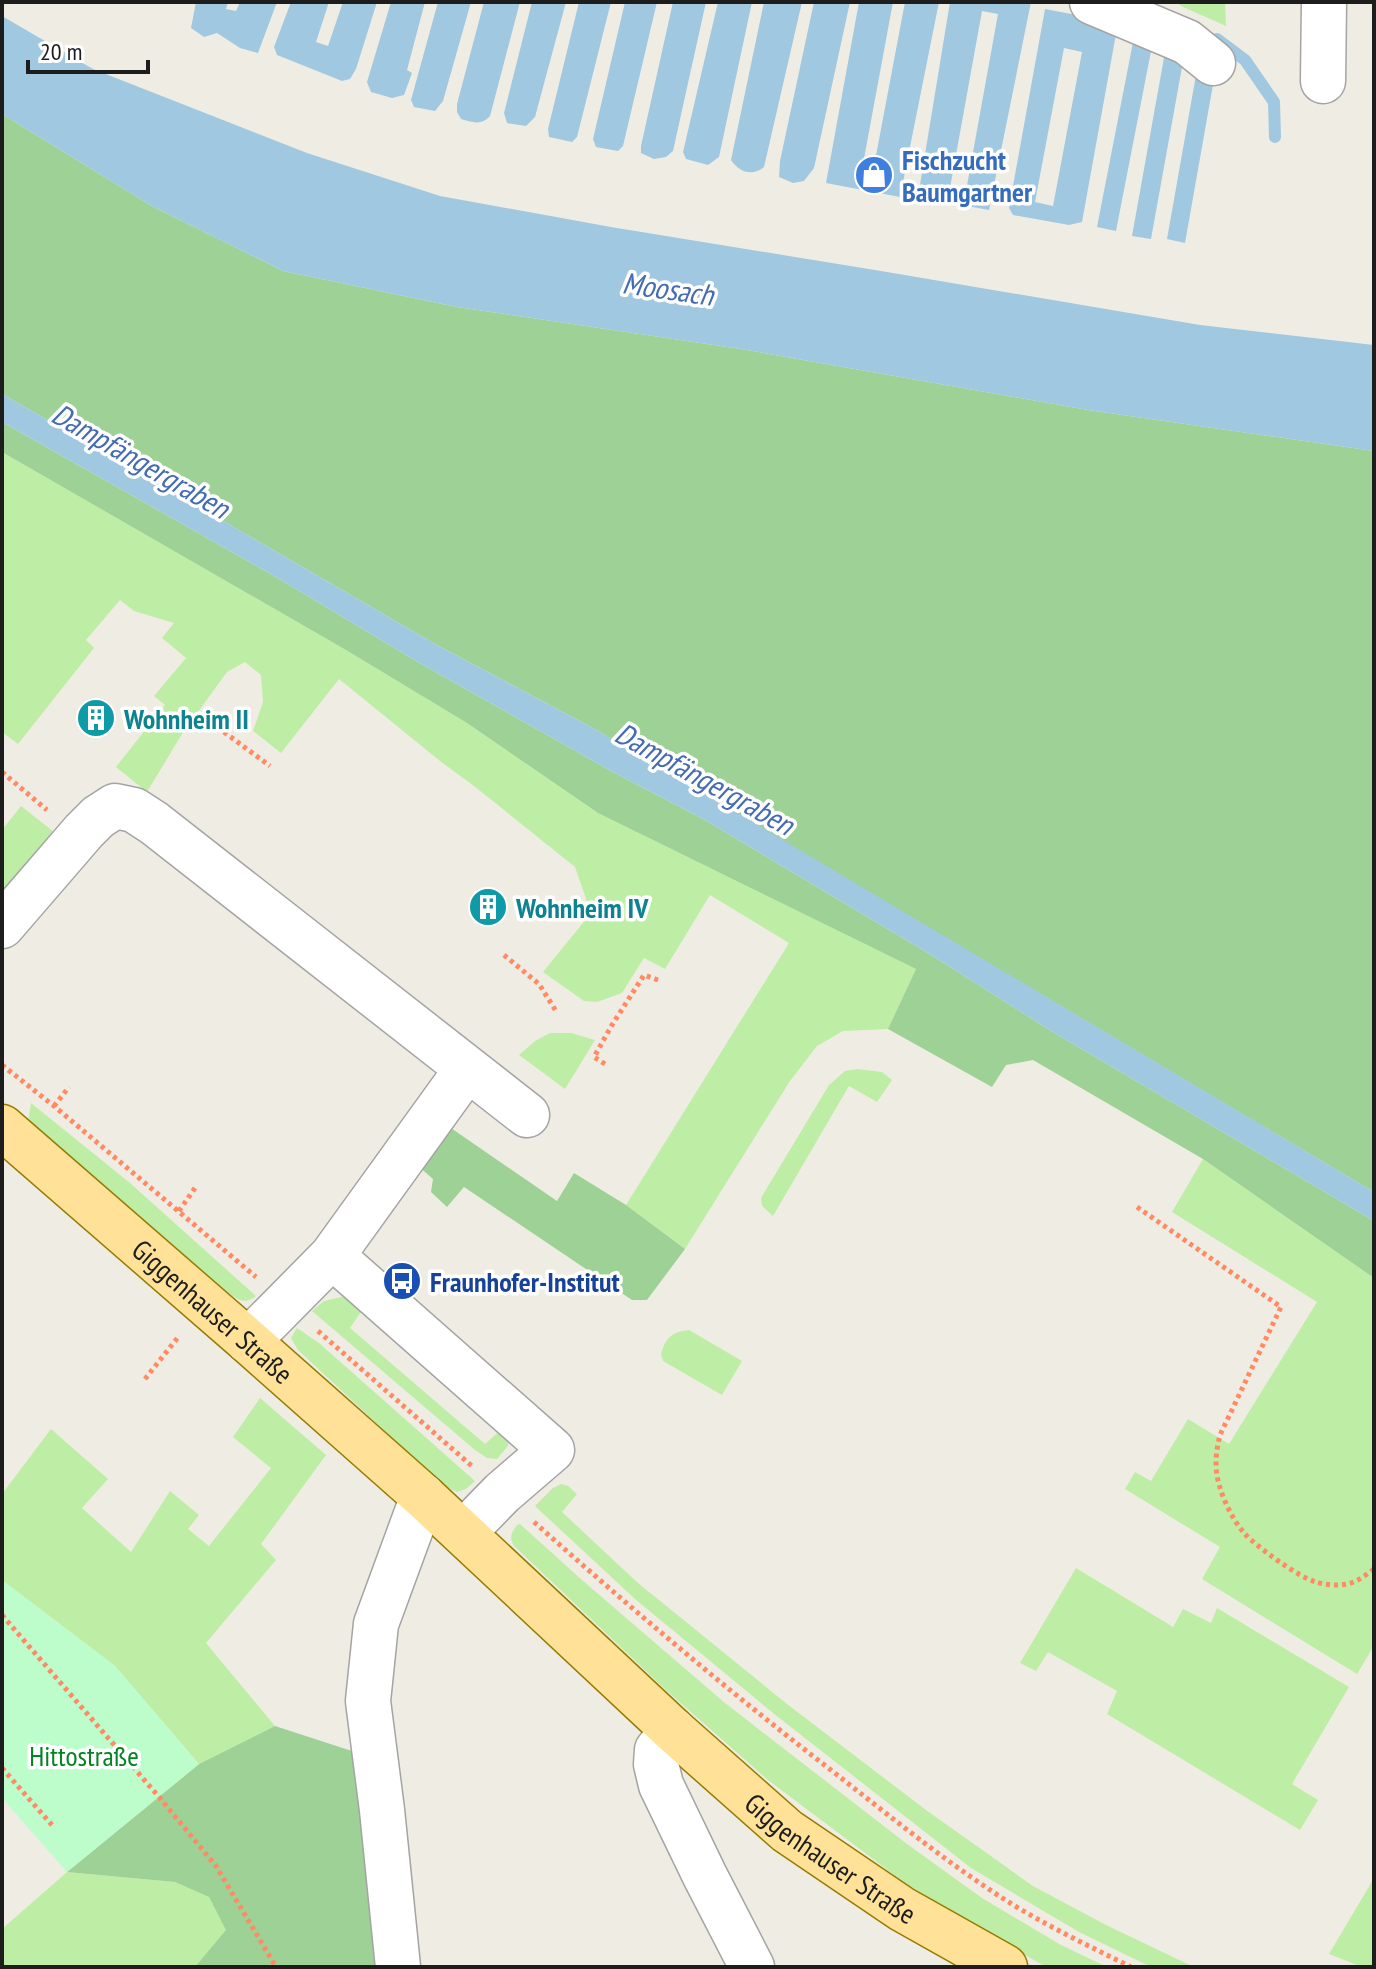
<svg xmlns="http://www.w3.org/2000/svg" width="1376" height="1969" font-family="'PT Sans Narrow',sans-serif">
  <rect width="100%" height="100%" fill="#efede3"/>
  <path fill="#beeda5" d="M1176 2H1225L1226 26 1183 7Z
    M2 452 346 650 467 723 598 813 916 969 888 1029 843 1031 817 1046 790 1081 685 1249 626 1205 789 943 710 895 665 969 644 958 622 993 597 1002 584 1001 543 972 591 913 575 867 474 786 440 761 339 679 281 753 253 731 263 702 261 675 245 662 227 672 182 734 147 792 116 767 165 705 154 696 186 658 162 638 174 623 134 611 120 600 86 640 94 648 18 744 2 732Z
    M21 806 54 832 6 892 2 889V830Z
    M550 1033H571L595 1040 565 1089 519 1055 535 1041Z
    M858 1069 882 1072 892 1080 877 1102 849 1086 773 1216 762 1206 761 1198 829 1085 845 1071Z
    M31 1103 130 1183 256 1296C244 1306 236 1298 225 1290L28 1121Z
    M1203 1159 1374 1278V1646L1357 1674 1202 1579 1220 1547 1125 1489 1135 1472 1151 1481 1188 1419 1229 1444 1317 1302 1172 1212Z
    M341 1297H351L363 1309 350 1328 485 1444 502 1429 509 1435 508 1446 497 1459 487 1458 475 1450 312 1311 324 1301Z
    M297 1328 319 1343 475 1481 466 1489 457 1492 444 1486 298 1350 291 1338Z
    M689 1330 742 1361 722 1395 663 1361 661 1354C666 1337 672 1332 689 1330Z
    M260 1398 326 1455 261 1544 276 1560 206 1643 275 1726 199 1764 115 1666 2 1580V1494L51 1429 108 1479 82 1508 131 1552 170 1491 199 1515 188 1529 209 1546 271 1468 233 1437Z
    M561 1484 568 1486 577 1494 562 1512 638 1583 787 1704 926 1810 1033 1886 1106 1925 1194 1967H1151L1079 1932 971 1868 773 1713 635 1599 535 1506 553 1488Z
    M520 1524 582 1580 725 1703 907 1844 982 1898 1061 1945 1107 1967H1046L964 1920 901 1880 768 1780 667 1691 514 1546C509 1537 511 1533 517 1525Z
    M1076 1568 1173 1627 1183 1609 1211 1623 1217 1608 1349 1687 1292 1784 1318 1800 1300 1830 1107 1714 1117 1691 1048 1652 1036 1671 1020 1663Z
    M67 1872 175 1882 209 1897 227 1930 195 1967H2V1929Z
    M1374 1878V1967H1362L1329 1954Z"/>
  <path fill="#9ed195" d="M2 114 150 205 283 271 457 307 741 349 1088 410 1374 451V1192L593 728 435 644 129 466 2 394Z
    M2 422 269 573 416 661 611 771 703 819 928 953 1051 1031 1374 1221V1278L1203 1159 1033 1060 1006 1065 992 1087 888 1029 916 969 598 813 467 723 346 650 2 452Z
    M448 1126 557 1201 574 1173 626 1205 685 1249 647 1300H632L464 1187 447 1207 431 1192 433 1179 418 1166Z
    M275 1726 355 1752 380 1967H195L226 1930 209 1897 175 1882 67 1872 199 1764Z"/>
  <path fill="#bcfdcb" d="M2 1580 115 1666 199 1764 67 1872 2 1798Z"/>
  <path fill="#a0c8e0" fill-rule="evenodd" d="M196 2H228L226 9 236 11 240 2H277L258 53 240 48 217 33 204 37 191 28Z
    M291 2H329L316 42 328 46 343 2H377L356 69 350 79 342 81 277 55 274 47Z
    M391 2H425L407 70 412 73 404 95 392 98 371 92 367 82Z
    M438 2H471L443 101 435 111 414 107 411 100Z
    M484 2H520L490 116C481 126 472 122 461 119L457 112V104Z
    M532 2H566L535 117 526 126 507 123 504 113Z
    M579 2H611L577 137 572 142 549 137 548 129Z
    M625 2H657L623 146 618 151 596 147 593 139Z
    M673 2H706L673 151 666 157 654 159 641 153V146Z
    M718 2H752L719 157 708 165 686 159 683 152Z
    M764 2H802L764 167C752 177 739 172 731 160Z
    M814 2H850L814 168 804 181 793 183 779 177 780 161Z
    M859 2H893L863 164 874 166 905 2H939L900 197 826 183Z
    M950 2H1031L989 210 918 197ZM982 11 998 14 966 191 950 188Z
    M1045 9 1118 23 1082 222 1069 225 1013 215 1009 208ZM1064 48 1082 52 1053 206 1035 202Z
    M2 16 93 69 307 153 440 196 611 227 881 271 1200 325 1374 345V451L1088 410 741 349 457 307 283 271 150 205 2 114Z
    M1134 37 1153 41 1116 231 1097 227Z
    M1165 52 1184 56 1151 239 1132 236Z
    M1196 75 1214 79 1185 243 1167 239Z
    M2 394 129 466 435 644 593 728 694 787 1374 1192V1221L1051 1031 928 953 703 819 611 771 416 661 269 573 2 422Z"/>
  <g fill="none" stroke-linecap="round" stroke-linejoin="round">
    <path stroke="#a0c8e0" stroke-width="12" d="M1217 39 1245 60 1274 102 1275 137"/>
    <defs>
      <path id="minor" d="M1092 2 1187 42 1213 63
        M1323 81 1324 2
        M2 926 84 831 98 817 115 806 134 810 154 823 527 1115
        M332 1256 552 1450 502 1493 463 1533
        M248 1341 332 1256 467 1069
        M673 1730 657 1750 656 1764 661 1785 705 1876 752 1967
        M398 1967 382 1810 368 1701 376 1624 423 1496"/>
      <g id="major">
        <path id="s1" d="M2 1127 248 1341 423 1496 673 1730 787 1831 902 1909 1005 1967"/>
      </g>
    </defs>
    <use href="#minor" stroke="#a4a4a4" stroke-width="47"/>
    <use href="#major" stroke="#977b00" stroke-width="47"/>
    <path stroke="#ff8a64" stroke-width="5" stroke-dasharray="4 4" stroke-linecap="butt" d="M224 732 270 766
      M2 772 47 810
      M504 955 539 984 556 1011
      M605 1064 594 1057 612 1025 644 975 658 980
      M2 1065 54 1106 256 1277
      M54 1106 69 1087
      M1137 1207 1281 1307 1220 1435C1216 1451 1214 1467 1219 1484 1223 1500 1233 1520 1244 1533 1257 1547 1298 1577 1316 1582 1325 1585 1338 1586 1347 1584 1357 1582 1366 1575 1374 1569
      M179 1211 195 1188
      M318 1331 473 1467
      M145 1379 179 1336
      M534 1522C626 1604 720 1684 818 1760 880 1808 941 1859 1007 1901 1047 1926 1089 1946 1131 1967
      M2 1615 159 1797 216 1866 276 1967
      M2 1768 52 1825"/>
    <use href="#minor" stroke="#fff" stroke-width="44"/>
    <use href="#major" stroke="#ffe198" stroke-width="44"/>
  </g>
  <defs>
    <symbol id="shop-disc" viewBox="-11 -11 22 22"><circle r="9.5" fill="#3f7fe0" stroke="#fff"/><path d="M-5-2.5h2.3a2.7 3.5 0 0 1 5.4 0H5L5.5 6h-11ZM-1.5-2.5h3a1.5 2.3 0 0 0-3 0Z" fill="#fff"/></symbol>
    <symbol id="building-disc" viewBox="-11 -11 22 22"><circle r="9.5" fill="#0f9aa8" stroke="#fff"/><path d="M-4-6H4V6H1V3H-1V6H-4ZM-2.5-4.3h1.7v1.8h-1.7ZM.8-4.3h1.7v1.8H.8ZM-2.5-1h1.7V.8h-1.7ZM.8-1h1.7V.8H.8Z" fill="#fff"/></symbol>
    <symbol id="bus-disc" viewBox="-11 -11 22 22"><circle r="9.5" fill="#1a4fb4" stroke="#fff"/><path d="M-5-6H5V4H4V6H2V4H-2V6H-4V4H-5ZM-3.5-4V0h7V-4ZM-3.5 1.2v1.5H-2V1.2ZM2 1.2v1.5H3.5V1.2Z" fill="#fff"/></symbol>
  </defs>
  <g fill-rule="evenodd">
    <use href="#shop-disc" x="852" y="153" width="44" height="44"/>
    <use href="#building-disc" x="74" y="696" width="44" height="44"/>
    <use href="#building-disc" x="466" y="885" width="44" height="44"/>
    <use href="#bus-disc" x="380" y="1259" width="44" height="44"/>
  </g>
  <g text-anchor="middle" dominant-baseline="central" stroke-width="7" stroke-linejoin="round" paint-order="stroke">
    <g font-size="28" font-weight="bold" fill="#366cbe" stroke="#fff" text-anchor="start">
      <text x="902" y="159">Fischzucht<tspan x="902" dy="32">Baumgartner</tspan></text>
    </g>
    <g font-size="28" font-weight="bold" fill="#0d838f" stroke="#fff" text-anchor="start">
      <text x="124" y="718">Wohnheim II</text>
      <text x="516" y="907">Wohnheim IV</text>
    </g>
    <g font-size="28" font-weight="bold" fill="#164399" stroke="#fff" text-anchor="start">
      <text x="430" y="1281">Fraunhofer-Institut</text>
    </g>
    <g font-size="28" fill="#1d1d1d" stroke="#fff">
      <text stroke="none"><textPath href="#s1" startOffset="280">Giggenhauser Straße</textPath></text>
      <text stroke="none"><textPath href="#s1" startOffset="1106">Giggenhauser Straße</textPath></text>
    </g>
    <g font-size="28" fill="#058221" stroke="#fff">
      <text x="84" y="1755">Hittostraße</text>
    </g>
    <g font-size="30" font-style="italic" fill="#446bb3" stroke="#fff">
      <text transform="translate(668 288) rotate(8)">Moosach</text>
      <text transform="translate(141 460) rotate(30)">Dampfängergraben</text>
      <text transform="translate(705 778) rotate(29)">Dampfängergraben</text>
    </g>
  </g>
  <rect width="1376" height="1969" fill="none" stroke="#1d1d1d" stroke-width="8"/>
  <path d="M28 60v12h120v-12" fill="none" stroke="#1d1d1d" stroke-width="4"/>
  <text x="40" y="60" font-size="24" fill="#1d1d1d" stroke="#ffffff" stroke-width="6" paint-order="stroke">20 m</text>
</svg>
